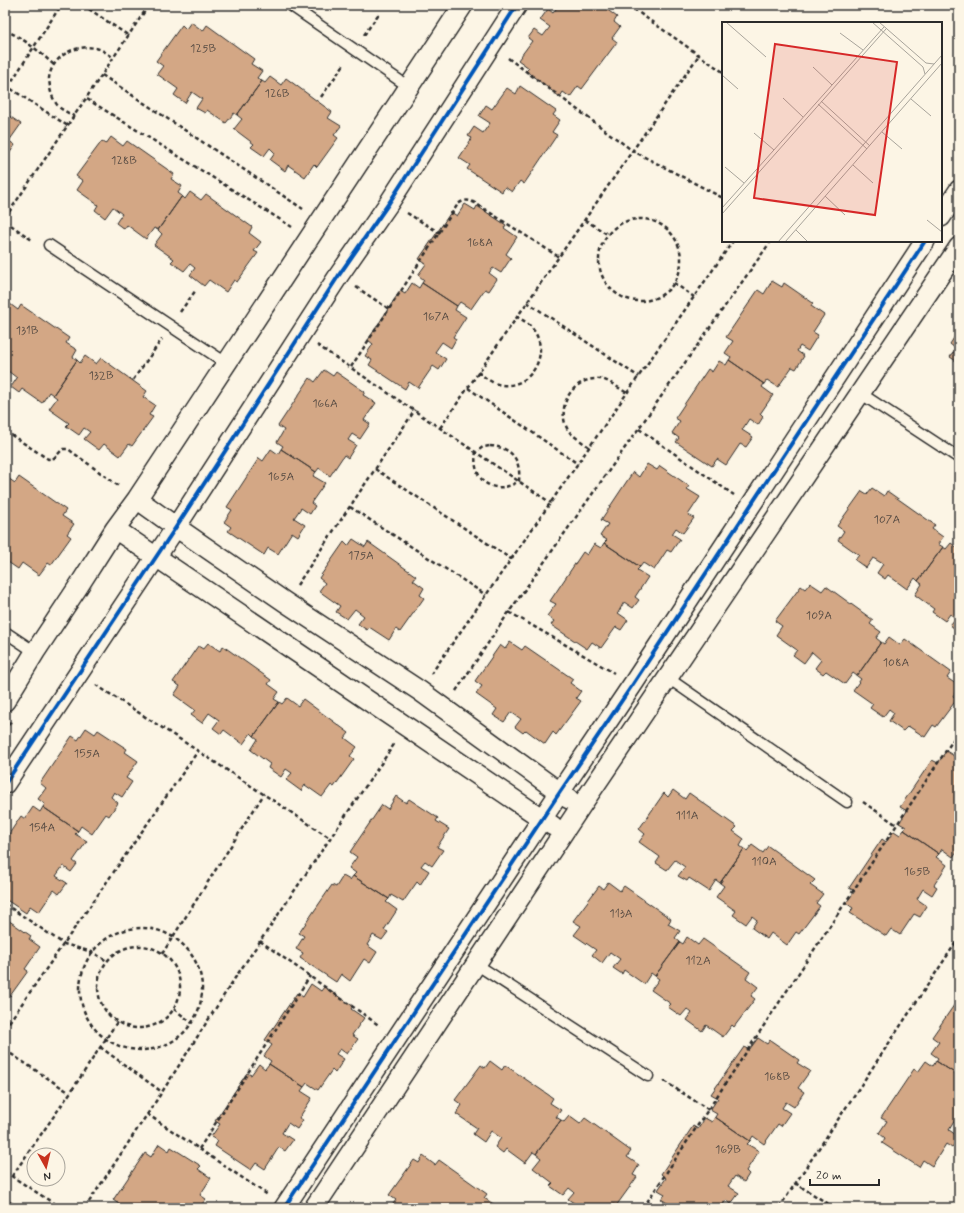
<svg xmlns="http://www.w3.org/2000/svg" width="964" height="1213" font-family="Mynerve,sans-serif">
  <rect width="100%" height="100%" fill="#fcf5e5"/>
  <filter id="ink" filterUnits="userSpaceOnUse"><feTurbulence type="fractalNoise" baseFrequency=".025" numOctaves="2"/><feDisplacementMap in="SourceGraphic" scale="8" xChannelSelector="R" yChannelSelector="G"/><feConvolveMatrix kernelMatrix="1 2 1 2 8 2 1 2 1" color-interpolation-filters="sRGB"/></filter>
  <g filter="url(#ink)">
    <path fill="#d3a785" stroke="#2b2b2b" d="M559 5H601L617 17 614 22 620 27 612 38 617 42 582 89 578 86 570 97 563 92 560 97 526 71 529 68 518 60 532 41 528 38 534 30 543 36 550 27 540 20 548 9 553 13Z
      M191 22 203 31 207 25 254 59 251 64 262 71 257 78 262 81 237 115 234 113 226 123 207 110 205 113 196 108 202 99 192 92 185 103 174 95 178 89 157 74 163 66 156 61 182 25 186 29Z
      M270 77 281 85 286 78 332 112 328 118 341 126 334 135 338 138 317 167 314 164 305 177 288 165 285 171 270 160 275 153 270 148 264 156 251 147 254 144 234 129 242 119 237 115 262 81 265 83Z
      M520 86 556 111 553 115 560 120 552 132 557 135 524 184 520 181 512 192 505 187 502 192 467 169 470 165 459 158 472 138 468 136 474 127 483 133 490 123 479 116 486 105 492 109 507 88 516 94Z
      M5 109 10 112 8 115 21 124 9 141 15 145 5 160Z
      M111 137 123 146 127 141 174 174 171 179 182 186 178 193 182 196 158 230 154 228 146 239 127 225 124 229 116 223 122 214 113 207 105 218 95 210 98 205 77 190 83 181 76 176 102 141 106 144Z
      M190 192 201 200 206 194 252 227 249 233 261 242 254 251 258 253 237 282 234 280 226 292 209 280 204 286 190 275 195 268 190 264 184 271 171 262 174 259 154 245 162 234 158 230 182 196 185 199Z
      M465 204 475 210 477 206 506 225 504 228 517 237 506 254 511 258 501 273 493 268 489 273 497 279 489 291 485 289 471 309 460 302 457 306 422 283 424 280 418 275 426 264 419 259 451 212 457 216Z
      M772 281 782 287 784 283 813 303 811 306 824 315 813 332 818 335 808 351 800 346 797 351 804 356 796 369 792 367 778 387 767 380 764 384 729 360 731 357 725 353 733 341 726 337 758 290 764 294Z
      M412 283 419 288 422 283 457 306 455 310 466 317 453 337 456 339 451 348 442 342 435 352 446 359 439 370 433 366 418 388 409 382 405 389 369 365 372 360 365 356 373 344 368 340 400 291 405 294Z
      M6 301 18 310 21 305 69 338 66 343 77 350 73 357 77 360 53 395 49 392 42 403 22 389 19 393 11 387 17 378 8 371 5 375Z
      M959 330V363L950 357 956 349 950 344Z
      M85 356 96 364 101 358 147 391 143 397 155 405 149 415 153 417 132 446 129 444 120 456 104 444 99 450 84 439 90 432 84 428 79 435 66 426 69 423 49 409 57 398 53 395 77 360 80 363Z
      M729 360 764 384 762 387 773 395 760 414 763 417 758 425 749 419 742 430 753 437 746 447 740 444 726 465 717 459 712 466 676 442 679 438 672 433 680 421 675 418 708 369 712 372 719 361 726 365Z
      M324 370 333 376 336 372 365 392 363 395 376 403 364 420 370 424 360 439 352 434 348 440 356 445 348 458 344 455 330 476 319 468 316 472 281 449 283 446 277 442 284 430 278 426 310 378 315 382Z
      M271 449 278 454 281 449 316 472 313 476 325 483 311 503 315 506 310 514 301 508 294 518 305 525 298 536 292 532 278 554 268 548 264 555 228 531 231 527 224 522 232 510 227 507 259 458 263 461Z
      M647 464 657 470 660 466 689 486 687 489 700 497 688 515 694 518 683 533 676 528 672 534 680 539 671 552 667 550 654 570 643 563 640 567 604 543 607 540 600 536 608 524 601 520 633 472 639 477Z
      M5 476 15 483 19 477 66 510 62 516 74 524 67 534 71 537 51 565 48 563 39 575 22 563 18 569 5 560V555L8 551 5 549Z
      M872 488 884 496 887 491 935 525 932 529 943 537 938 544 943 547 918 581 915 578 907 589 888 575 885 579 877 573 883 564 873 558 866 568 855 560 859 555 838 540 844 531 837 526 862 491 867 494Z
      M353 539 365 547 368 542 416 576 413 580 424 588 420 595 424 598 400 632 396 629 389 640 369 627 367 630 358 624 364 616 355 609 347 619 336 612 340 606 319 591 325 583 319 578 344 542 348 546Z
      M604 543 640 567 637 570 648 577 635 597 639 600 633 608 624 602 618 613 628 620 621 630 616 627 601 648 592 642 587 649 551 625 554 621 547 616 556 604 550 601 583 552 587 555 594 544 601 548Z
      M951 543 959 549V632L950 625 956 618 950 614 945 621 932 612 934 609 915 595 922 584 918 581 943 547 946 549Z
      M810 583 822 591 826 586 873 620 870 624 881 632 876 638 881 642 857 676 853 673 845 684 826 671 823 674 815 668 821 660 812 652 804 663 793 655 797 650 776 635 782 626 775 621 801 586 805 589Z
      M889 637 900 645 905 639 951 672 947 678 959 686 953 696 957 699 936 727 933 725 925 737 908 726 903 731 889 721 894 713 889 709 883 717 870 708 873 704 853 690 861 679 857 676 881 642 884 644Z
      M510 642 522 650 525 646 573 679 570 683 581 691 576 698 581 701 556 735 553 732 545 744 526 730 523 733 515 727 521 719 511 712 504 722 493 715 497 709 476 694 482 686 475 681 500 645 505 649Z
      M208 643 220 651 223 646 271 680 268 684 279 692 274 699 279 702 254 736 251 733 243 744 224 730 221 734 213 728 219 720 209 713 202 723 191 715 195 710 174 695 180 686 173 682 198 646 203 649Z
      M287 698 298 706 303 699 349 733 345 738 357 747 350 756 354 759 334 787 331 785 322 797 305 785 301 791 286 780 292 773 286 769 281 777 268 768 270 764 251 750 258 739 254 736 279 702 282 704Z
      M86 728 95 734 98 730 127 749 125 752 138 761 126 778 132 782 122 797 114 792 111 797 118 803 109 816 106 814 92 834 81 826 78 831 43 807 45 804 38 799 46 788 40 783 72 736 78 740Z
      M946 751 956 757 959 754V848L953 857 942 849 939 854 904 830 906 827 899 823 907 811 900 807 932 760 938 763Z
      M673 790 685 799 689 793 737 827 733 831 744 839 740 846 744 849 720 883 716 880 709 891 689 878 687 881 678 876 685 867 675 860 667 870 656 863 660 857 639 842 645 834 639 829 664 793 668 797Z
      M396 796 406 803 409 799 438 818 436 821 449 829 437 847 443 850 432 866 425 861 421 866 429 871 420 885 417 882 403 902 391 895 389 899 353 876 356 873 349 868 357 857 350 852 382 805 388 809Z
      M33 807 40 812 43 807 78 831 75 834 87 841 73 861 77 864 71 872 63 866 56 876 67 883 59 894 54 890 39 912 30 906 26 913 5 899V840L21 816 25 819Z
      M904 830 939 854 936 857 947 865 934 885 937 887 932 895 923 889 917 899 927 906 920 917 914 914 900 935 891 929 886 936 850 913 853 908 846 903 855 891 849 888 882 839 886 842 894 831 900 835Z
      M752 845 763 853 768 846 815 880 810 885 823 894 816 903 820 906 799 934 796 932 787 945 771 933 767 939 752 928 757 920 752 916 746 924 733 915 736 911 716 897 724 886 720 883 744 849 747 851Z
      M343 876 350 880 353 876 389 899 386 902 397 910 384 930 388 932 382 940 373 935 367 945 377 952 370 963 364 959 350 981 341 974 336 982 300 958 303 953 296 949 304 936 299 933 332 885 336 887Z
      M608 882 620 891 624 886 671 919 668 924 680 931 675 938 680 942 655 976 651 973 644 984 624 970 622 974 613 968 620 959 610 952 602 963 592 955 596 950 574 935 581 926 573 921 599 886 603 889Z
      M5 918 31 936 29 939 40 947 25 969 28 971 10 996 5 993Z
      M687 937 698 945 703 939 750 972 746 978 758 987 751 996 755 999 734 1027 732 1025 723 1037 706 1025 702 1031 687 1020 692 1013 687 1009 681 1016 668 1007 671 1004 651 990 659 979 655 976 680 942 683 944Z
      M311 984 321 991 324 987 353 1006 351 1009 364 1018 352 1035 358 1039 347 1054 340 1049 336 1054 344 1059 335 1073 332 1070 318 1090 307 1083 304 1087 269 1064 271 1061 264 1056 272 1045 265 1040 297 993 303 997Z
      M959 998V1076L936 1061 938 1058 931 1053 939 1042 932 1037Z
      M758 1038 767 1044 770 1040 799 1060 797 1063 810 1071 798 1088 804 1092 794 1107 786 1102 782 1108 790 1113 781 1126 778 1124 764 1144 753 1136 750 1141 715 1117 717 1114 710 1110 718 1098 711 1094 744 1047 749 1050Z
      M490 1061 502 1070 505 1065 553 1098 550 1103 561 1110 556 1117 561 1120 536 1154 533 1152 525 1163 506 1149 503 1153 495 1147 501 1138 491 1131 484 1142 473 1134 477 1128 456 1114 462 1105 455 1100 481 1065 485 1068Z
      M926 1061 933 1066 936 1061 959 1076V1122L955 1120 949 1130 959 1137 952 1148 946 1144 932 1166 923 1160 919 1167 882 1143 885 1138 879 1133 887 1121 881 1118 914 1069 918 1072Z
      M259 1064 265 1069 269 1064 304 1087 301 1091 312 1098 299 1118 303 1120 297 1129 288 1123 282 1133 293 1140 285 1151 279 1147 265 1169 256 1163 251 1170 215 1146 218 1141 211 1137 220 1124 215 1121 247 1073 251 1075Z
      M569 1116 580 1124 585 1118 631 1151 627 1157 639 1165 633 1175 637 1177 616 1206 613 1204 610 1208H593L587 1204 585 1208H581L568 1199 574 1192 569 1188 563 1195 550 1186 553 1183 533 1168 541 1158 536 1154 561 1120 564 1122Z
      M715 1117 750 1141 747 1144 759 1151 746 1171 749 1174 744 1182 735 1176 728 1186 739 1193 731 1204 726 1200 721 1208H675L661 1199 665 1194 658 1190 666 1178 661 1174 693 1126 698 1129 705 1118 712 1122Z
      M159 1144 169 1151 171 1147 201 1166 198 1169 211 1178 200 1195 206 1199 199 1208H118L120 1205 113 1200 145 1153 151 1157Z
      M423 1156 435 1165 439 1160 487 1194 484 1198 495 1205 493 1208H390L396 1200 389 1195 414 1160 419 1163Z
      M5 1198 20 1208H5Z"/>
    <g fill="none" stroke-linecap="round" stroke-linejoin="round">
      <defs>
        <path id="lane" d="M290 5 409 87
          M49 245 226 363
          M860 393 959 458
          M5 632 35 652
          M668 678 847 802
          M476 964 648 1076"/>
        <path id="street" d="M941 217 959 190
          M137 499 176 527 285 602 420 691 569 799
          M115 529 553 826
          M5 701 35 652 78 587 115 529 137 499 463 5
          M5 784 176 527 339 275 389 203 517 5
          M284 1208 560 792 633 684 925 241
          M314 1208 581 806 959 247"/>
      </defs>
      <use href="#lane" stroke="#2b2b2b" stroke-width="13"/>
      <use href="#street" stroke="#2b2b2b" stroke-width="22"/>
      <path stroke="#2b2b2b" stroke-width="2.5" stroke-dasharray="4 3" stroke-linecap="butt" d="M83 5 129 36
        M628 5 723 72
        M5 30C23 38 39 51 54 65
        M364 35 380 12
        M508 58 633 151 723 198
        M102 75 303 209
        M5 85 68 126
        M8 87 61 5
        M321 97 345 63
        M87 99 292 227
        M75 117C70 113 63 111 59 107 54 102 51 94 50 88 50 85 49 81 49 78 52 57 74 44 95 48 102 49 108 54 114 58
        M407 213 440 233
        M5 218 149 5
        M599 260a41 41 0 1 1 82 0a41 41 0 1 1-82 0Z
        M585 220 607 234
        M5 221 32 240
        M674 283 694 297
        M356 287 389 309
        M527 302 639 377
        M180 312 196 290
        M317 345 551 503
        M351 367 458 204C464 200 468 199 475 203L559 257
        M478 372C483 376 488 380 494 383 527 395 554 355 532 328 528 323 523 320 517 317
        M133 380 162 339
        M468 388 578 464
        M440 428 699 55
        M639 429 734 495
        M5 431 48 459 54 458 63 449H68L120 487
        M490 446C512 447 521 460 519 481 494 497 471 481 476 452L483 447Z
        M589 447C584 443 571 435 568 430 566 427 564 421 564 418 561 397 578 377 600 379 607 379 620 389 627 393
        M375 469 511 559
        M350 507 486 595
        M297 585 415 410
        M509 612 614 673
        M431 674 733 241
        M96 685 198 751 330 838
        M456 691 509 612 771 241
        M5 731 11 721
        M863 802 897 825
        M5 904 64 944 92 952 107 961
        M80 989a61 61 0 1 1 122 0a61 61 0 1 1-122 0Z
        M260 941 380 1026
        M98 987a41 41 0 1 1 82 0a41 41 0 1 1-82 0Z
        M162 954 264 794
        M174 1009 192 1023
        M5 1028 198 751
        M100 1047 162 1092
        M5 1050 70 1093
        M664 1081 709 1110
        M147 1114 268 1195
        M199 1149 310 976
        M5 1172 61 1208
        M12 1176 70 1093 117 1022
        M795 1183 835 1208
        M85 1208 162 1092 235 978 395 743
        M643 1208 959 731
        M779 1208 959 938
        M957 1208 959 1204"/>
      <use href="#lane" stroke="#fcf5e5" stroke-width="10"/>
      <use href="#street" stroke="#fcf5e5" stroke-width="19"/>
      <defs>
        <path id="cycleway" d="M5 784 176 527 339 275 389 203 517 5
          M284 1208 560 792 633 684 925 241"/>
      </defs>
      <use href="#cycleway" stroke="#fcf5e5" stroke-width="6"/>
      <use href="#cycleway" stroke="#0057b8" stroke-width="4"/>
    </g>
  </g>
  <g text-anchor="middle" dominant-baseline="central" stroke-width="3" stroke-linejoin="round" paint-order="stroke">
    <g font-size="12" fill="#554a42">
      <text x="203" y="49">125B</text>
      <text x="277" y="94">126B</text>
      <text x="124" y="161">128B</text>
      <text x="480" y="243">168A</text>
      <text x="436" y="317">167A</text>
      <text x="27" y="331">131B</text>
      <text x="101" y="376">132B</text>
      <text x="325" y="404">166A</text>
      <text x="281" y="477">165A</text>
      <text x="887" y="520">107A</text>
      <text x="361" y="556">175A</text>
      <text x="819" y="616">109A</text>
      <text x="896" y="663">108A</text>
      <text x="87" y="754">155A</text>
      <text x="687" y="816">111A</text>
      <text x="42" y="828">154A</text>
      <text x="764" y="862">110A</text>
      <text x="917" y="872">165B</text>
      <text x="621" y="914">113A</text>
      <text x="698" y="961">112A</text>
      <text x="777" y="1077">168B</text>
      <text x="728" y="1150">169B</text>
    </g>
  </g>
  <g transform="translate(722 22)">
    <rect width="220" height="220" fill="#fcf5e5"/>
    <path fill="none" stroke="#a8a49b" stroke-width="1" d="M4 0 44 35M150 0 201 45 203 52M157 0 204 41 212 42M118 11 141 28M91 45 110 63M0 53 16 67M61 76 81 95M189 77 209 94M99 79 148 124M96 82 145 127M160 110 180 127M32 111 52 128M131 143 151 161M3 145 22 161M103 174 123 193M0 186 162 5M0 192 164 7M205 198 220 210M74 208 86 220M56 220 220 33M63 220 220 41"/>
    <path fill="#d62828" fill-opacity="0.15" stroke="#d62828" stroke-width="2" d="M53 22 175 40 153 193 32 176Z"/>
    <rect width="220" height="220" fill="none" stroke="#2b2b2b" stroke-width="2"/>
  </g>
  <rect width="964" height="1213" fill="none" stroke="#fcf5e5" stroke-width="20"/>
  <rect x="10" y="10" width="944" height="1193" fill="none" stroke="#2b2b2b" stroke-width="1.5" filter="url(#ink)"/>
  <g transform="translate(46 1167) rotate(172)"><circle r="19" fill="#fcf5e5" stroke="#a8a49b"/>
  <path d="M0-3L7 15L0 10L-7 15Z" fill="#c8321e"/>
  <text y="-6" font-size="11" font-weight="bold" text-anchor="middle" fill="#2b2b2b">N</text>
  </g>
  <path d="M810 1179v6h69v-6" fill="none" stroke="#2b2b2b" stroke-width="2"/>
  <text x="816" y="1179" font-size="12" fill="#2b2b2b" stroke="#fcf5e5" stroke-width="3" paint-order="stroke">20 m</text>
</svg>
